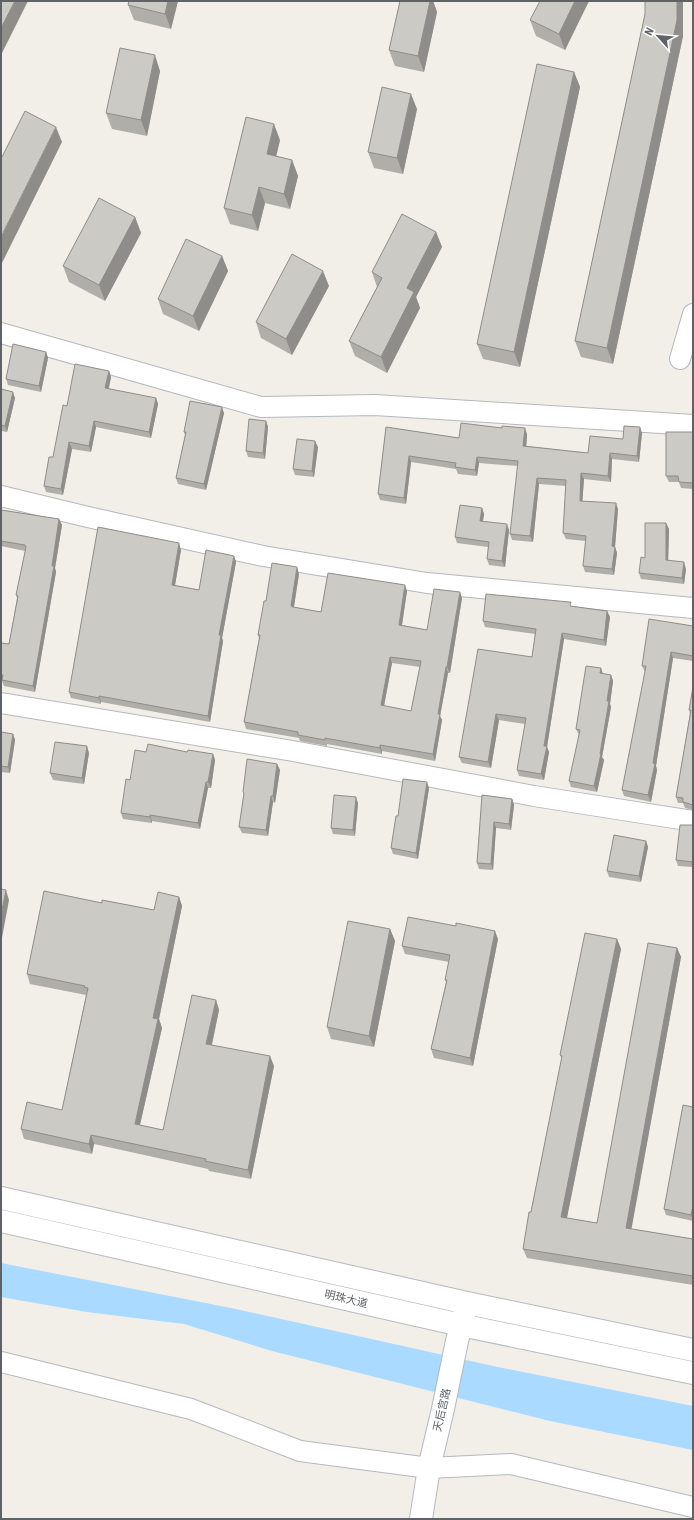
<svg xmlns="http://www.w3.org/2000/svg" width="694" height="1520" font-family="'Roboto Condensed','Noto Sans SC',sans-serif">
  <rect width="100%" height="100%" fill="#f1efe8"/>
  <path fill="#aadaff" d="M1 1263 231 1308 493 1366 693 1406V1450L550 1421 272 1351 184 1324 87 1312 1 1297Z"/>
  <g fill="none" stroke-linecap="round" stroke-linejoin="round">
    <defs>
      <path id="minor" d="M1 333 261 407 375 405 693 425
        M680 359 693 314
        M1 496 88 517 263 556 427 583 693 608
        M1 703 293 751 534 796 693 821
        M1 1362 191 1409 300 1451 429 1468 511 1464 693 1507"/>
      <path id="tertiary" d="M421 1519 429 1468 443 1409 457 1341 466 1307"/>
      <path id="secondary" d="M1 1198 467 1303 693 1350
        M1 1221 461 1325 693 1373"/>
    </defs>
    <use href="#minor" stroke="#b5b8bc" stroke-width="22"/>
    <use href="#tertiary" stroke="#b5b8bc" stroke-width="24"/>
    <use href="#secondary" stroke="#b6babf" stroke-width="24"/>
    <use href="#minor" stroke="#fff" stroke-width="20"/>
    <use href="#tertiary" stroke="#fff" stroke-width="22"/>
    <use href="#secondary" stroke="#fff" stroke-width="22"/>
  </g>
  <path fill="#afaea9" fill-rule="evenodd" d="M129 1H178L171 29 134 20 128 5Z
    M400 1H433L437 12 424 72 395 66 389 50Z
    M589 1 565 50 536 36 530 20Z
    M645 1H683V36L613 364 581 357 575 341 645 14Z
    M160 71 147 136 112 129 106 113Z
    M574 72 580 87 520 367 483 359 477 344Z
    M417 109 403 174 374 168 368 152Z
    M280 140 276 156 292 160 298 176 290 209 265 203 258 231 230 224 224 208Z
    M135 217 141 233 105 301 69 282 63 266Z
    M436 232 442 247 416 297 420 308 387 373 355 356 349 341 377 287 372 272Z
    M222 256 228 271 199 331 163 314 158 299Z
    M329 286 292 355 261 338 256 322Z
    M46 352 48 358 41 392 8 385 6 379Z
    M109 371 111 377 109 389 156 398 158 404 151 438 96 427 91 452 72 449 63 495 46 492 44 486 53 457 67 406Z
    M1 389 15 398 7 432 1 431Z
    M224 413 206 490 178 484 176 478 185 435 184 432Z
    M266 421 268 427 265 459 248 457 246 451Z
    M386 427 459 438 527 434 526 446 588 453 623 439 642 433 639 462 612 459 611 482 584 479 582 501 618 509 615 547 617 553 614 575 585 572 583 566 586 541 566 539 563 533 566 486 539 484 533 542 512 540 510 534 518 466 479 463 477 476 458 474 456 469 411 462 406 504 380 500 378 494Z
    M693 432V489L681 488 679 482H669L666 476Z
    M318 447 314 477 295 475 293 469Z
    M482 508 484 514 483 521 509 530 505 567 489 565 487 559 488 547 457 543 455 537Z
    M1 510 59 519 62 525 55 568 56 572 35 692 4 686 2 681H1V643L9 644 17 598 16 595 25 551 1 546Z
    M666 523 669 529 668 561 686 569 684 584 641 579 639 573 645 558Z
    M181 550 175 585 199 590 234 556 236 562 222 638 223 641 210 722 101 702V704L71 698 69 692Z
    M299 574 294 607 321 612 407 591 402 625 427 630 462 598 450 673H448L440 716 442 720 435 761 382 751V754L327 744V746L300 741 299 738 246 729 244 722 259 639 258 635 266 601ZM392 663 420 667 411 711 384 706Z
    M572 606 607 611 610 617 606 646 564 639 547 747 549 752 544 780 519 776 517 770 525 724 499 720 491 768 462 763 459 757 532 657 535 634 485 627 483 621Z
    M693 626V661L673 658 656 766 657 770 651 802 624 796 622 790 645 672 642 666Z
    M603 674 611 675 613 681 610 704 611 707 602 757 604 760 597 792 571 787 569 781 579 735 576 729Z
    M693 687V810L685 808 683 803H678L676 797 690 714 689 710Z
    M1 732 13 734 15 740 10 773 1 772Z
    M146 752H187L213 754 215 760 211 788H208L200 829 152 821V823L123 819 121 813 130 780Z
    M89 753 84 784 53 780 50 773Z
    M277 764 280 770 275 803 273 802 268 836 242 833 239 827 244 795 243 792Z
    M429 788 418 859 393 854 391 848Z
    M482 795 512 799 514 805 511 830 496 828 493 870 479 869 477 863Z
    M358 803 355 836 333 834 331 828Z
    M693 825V867L678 866 676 860Z
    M646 841 648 847 641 882 609 877 607 871Z
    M179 897 182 906 159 1019 162 1028 140 1125 163 1130 216 1000 219 1010 212 1045 274 1066 251 1179 209 1171 208 1169 94 1144 92 1154 24 1139 21 1129 62 1110 86 995 30 984 27 974 102 903 154 910Z
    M390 929 395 941 374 1047 331 1039 327 1027Z
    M498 939 473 1066 434 1058 431 1049 446 982 445 980 449 962 405 954 402 946Z
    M617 939 621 949 567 1218 597 1223 677 948 681 957 631 1229 693 1239V1285L527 1258 523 1249 562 1059 560 1055Z
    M693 1107V1221L666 1215 664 1209Z"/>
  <path fill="#8f8d8a" d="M15 1H28L1 55V28Z
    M168 1H178L171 29 165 14Z
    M430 1H433L437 12 424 72 418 56Z
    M575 1H589L565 50 559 34Z
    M677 1H683V36L613 364 607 348Z
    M155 55 160 71 147 136 141 120Z
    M574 72 580 87 520 367 514 352Z
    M411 94 417 109 403 174 397 158Z
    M274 124 280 140 273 170 267 154Z
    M56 127 62 142 1 265V237Z
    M292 160 298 176 290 209 284 194Z
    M259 187 265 203 258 231 252 215Z
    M135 217 141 233 105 301 99 285Z
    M436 232 442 247 416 297 420 308 387 373 381 357 407 288Z
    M222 256 228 271 199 331 193 316Z
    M323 271 329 286 292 355 286 339Z
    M46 352 48 358 41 392 39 386Z
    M109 371 111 377 107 394 105 388Z
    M13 392 15 398 7 432 5 426Z
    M156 398 158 404 151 438 149 432Z
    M222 407 224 413 206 490 204 484Z
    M94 421 96 427 91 452 89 446Z
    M266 421 268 427 265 459 263 453Z
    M640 427 642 433 639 462 637 456Z
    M525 428 527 434 526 452 523 446Z
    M315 441 318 447 314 477 312 471Z
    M69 442 72 449 63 495 61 489Z
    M610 453 612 459 611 482 608 476Z
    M409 456 411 462 406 504 404 498Z
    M477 457 479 463 477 476 475 470Z
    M581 473 584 479 582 507 580 501Z
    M537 478 539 484 533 542 530 536Z
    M616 503 618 509 615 547 617 553 614 575 612 569V546Z
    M482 508 484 514 482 527 480 521Z
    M59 519 62 525 55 568 56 572 35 692 33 686Z
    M666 523 669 529 668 566 666 560Z
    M507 524 509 530 505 567 502 561Z
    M179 543 181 550 174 591 172 585Z
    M234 556 236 562 222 638 223 641 210 722 208 716 219 635Z
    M684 562 686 569 684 584 682 578Z
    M297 567 299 574 293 612 291 606Z
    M405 585 407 591 401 631 399 625Z
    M460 592 462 598 450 673 447 667Z
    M607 611 610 617 606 646 604 640Z
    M562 633 564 639 547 747 549 752 544 780 541 774 544 746Z
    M671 652 673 658 656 766 657 770 651 802 648 795 653 763Z
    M390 657 392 663 383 711 381 705Z
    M446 667 448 673 440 716 442 720 435 761 433 754 438 714Z
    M601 668 603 674 600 673Z
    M611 675 613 681 610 704 611 707 602 757 604 760 597 792 594 786Z
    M99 696 101 702V704L99 698Z
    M496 714 499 720 491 768 488 762Z
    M13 734 15 740 10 773 8 767Z
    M380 745 382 751V754L380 748Z
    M87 746 89 753 84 784 82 778Z
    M213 754 215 760 211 788 208 782Z
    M277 764 280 770 275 803 273 796Z
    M206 782 208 788 200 829 198 823Z
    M427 782 429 788 418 859 416 853Z
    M271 796 273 802 268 836 266 830Z
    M356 797 358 803 355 836 353 830Z
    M512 799 514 805 511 830 509 824Z
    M150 815 152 821V823L150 817Z
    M494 822 496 828 493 870 491 864Z
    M646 841 648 847 641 882 639 876Z
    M6 890 9 900 1 943V915Z
    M179 897 182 906 159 1019 162 1028 138 1133 135 1124 153 1018Z
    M390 929 395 941 374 1047 369 1036Z
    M495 931 498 939 473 1066 470 1058Z
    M617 939 621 949 565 1227 561 1217Z
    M677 948 681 957 630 1237 626 1228Z
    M216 1000 219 1010 210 1053 206 1044Z
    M270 1056 274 1066 251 1179 248 1170Z
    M91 1135 94 1144 92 1154 89 1144Z
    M693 1206V1220L691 1215Z"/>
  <path fill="#cccac5" stroke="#8f8d8a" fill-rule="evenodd" d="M1 1H15L1 28Z
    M129 1H168L165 14 128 5Z
    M400 1H430L418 56 389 50Z
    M540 1H575L559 34 530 20Z
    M645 1H677V20L607 348 575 341 645 14Z
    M120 48 155 55 141 120 106 113Z
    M537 64 574 72 514 352 477 344Z
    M382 87 411 94 397 158 368 152Z
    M25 111 56 127 1 237V159Z
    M246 117 274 124 267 154 292 160 284 194 259 187 252 215 224 208Z
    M99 198 135 217 99 285 63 266Z
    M402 214 436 232 407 288 414 292 381 357 349 341 382 278 372 272Z
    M186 239 222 256 193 316 158 299Z
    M292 254 323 271 286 339 256 322Z
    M13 344 46 352 39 386 6 379Z
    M75 364 109 371 105 388 156 398 149 432 94 421 89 446 69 442 61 489 44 486 49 457H53L63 405 67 406Z
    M1 389 13 392 5 426 1 425Z
    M190 401 222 407 204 484 176 478 186 432H184Z
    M249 419 266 421 263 453 246 451Z
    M461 423 502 428V426L525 428 523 446 588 453 590 436 623 439 624 426 640 427 637 456 610 453 608 476 581 473 580 501 616 503 612 546 615 547 612 569 583 566 586 536 563 533 566 480 537 478 530 536 510 534 518 461 477 457 475 470 455 467 456 463 409 456 404 498 378 494 386 427 459 438Z
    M666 432H693V483L679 482 678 476H666Z
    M297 439 315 441 312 471 293 469Z
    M460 505 482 508 480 521 507 524 502 561 487 559 489 542 455 537Z
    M1 510 59 519 52 566H54L33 686 2 680 3 675H1V643L9 644 18 596 16 595 26 547 25 545 1 541Z
    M645 523H666V560L684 562 682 578 639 573 641 557 645 558Z
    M98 527 179 543 172 585 199 590 206 550 234 556 219 635H221L208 716 99 696V698L69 692Z
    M272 563 297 567 291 606 293 607 321 612 328 573 405 585 399 625 427 630 434 589 460 592 447 667H446L438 714H440L433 754 380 745V748L325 738V740L298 735V732L244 722 260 635H258L264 601H266ZM390 657 421 661 411 711 381 705Z
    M486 594 569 602H571L570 606 607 611 604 640 562 633 544 746H547L541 774 517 770 526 718 496 714 488 762 459 757 478 649 532 657 536 629 483 621Z
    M649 619 693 626V656L671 652 653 763 655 764 648 795 622 790 646 666H642Z
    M586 666 601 668 600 673 611 675 607 701H609L600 754H601L594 786 569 781 580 730 576 729Z
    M693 687V805L683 802V798L676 797 691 710H689Z
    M1 732 13 734 8 767 1 766Z
    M55 742 87 746 82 778 50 773Z
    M148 744 187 752 188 750 213 754 208 782H206L198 823 150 815V817L121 813 126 779 130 780 135 750 146 752Z
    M247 759 277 764 273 796H271L266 830 239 827 244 793 243 792Z
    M403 779 427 782 416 853 391 848 396 816H398Z
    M334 795 356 797 353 830 331 828Z
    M482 795 512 799 509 824 494 822 491 864 477 863Z
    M680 825H693V862L676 860Z
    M614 835 646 841 639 876 607 871Z
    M1 889 6 890 1 915Z
    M44 891 102 903V900L154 910 158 892 179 897 153 1018 158 1019 135 1124 163 1130 192 995 216 1000 206 1044 270 1056 248 1170 205 1161 206 1159 91 1135 89 1144 21 1129 27 1102 62 1110 88 988 84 987 85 986 27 974Z
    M408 917 456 926V923L495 931 470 1058 431 1049 447 980H445L450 955 402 946Z
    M348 921 390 929 369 1036 327 1027Z
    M585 933 617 939 561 1217 597 1223 648 943 677 948 626 1228 693 1239V1276L523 1249 529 1212H531L562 1056 560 1055Z
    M683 1105 693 1107V1206L691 1215 664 1209Z"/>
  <g text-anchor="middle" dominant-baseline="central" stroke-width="3" stroke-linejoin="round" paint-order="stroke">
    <g font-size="11" fill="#5f6368" stroke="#fff">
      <text transform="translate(346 1299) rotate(13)">明珠大道</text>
      <text transform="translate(442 1410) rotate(-77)">天后宫路</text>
    </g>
  </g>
  <rect width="694" height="1520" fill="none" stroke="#5f6368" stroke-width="4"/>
  <g transform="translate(658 36) rotate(297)" stroke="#ffffff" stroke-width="3" paint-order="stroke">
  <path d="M0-3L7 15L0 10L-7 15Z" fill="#5f6368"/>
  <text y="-6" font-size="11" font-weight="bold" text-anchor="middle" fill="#5f6368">N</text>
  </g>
</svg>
